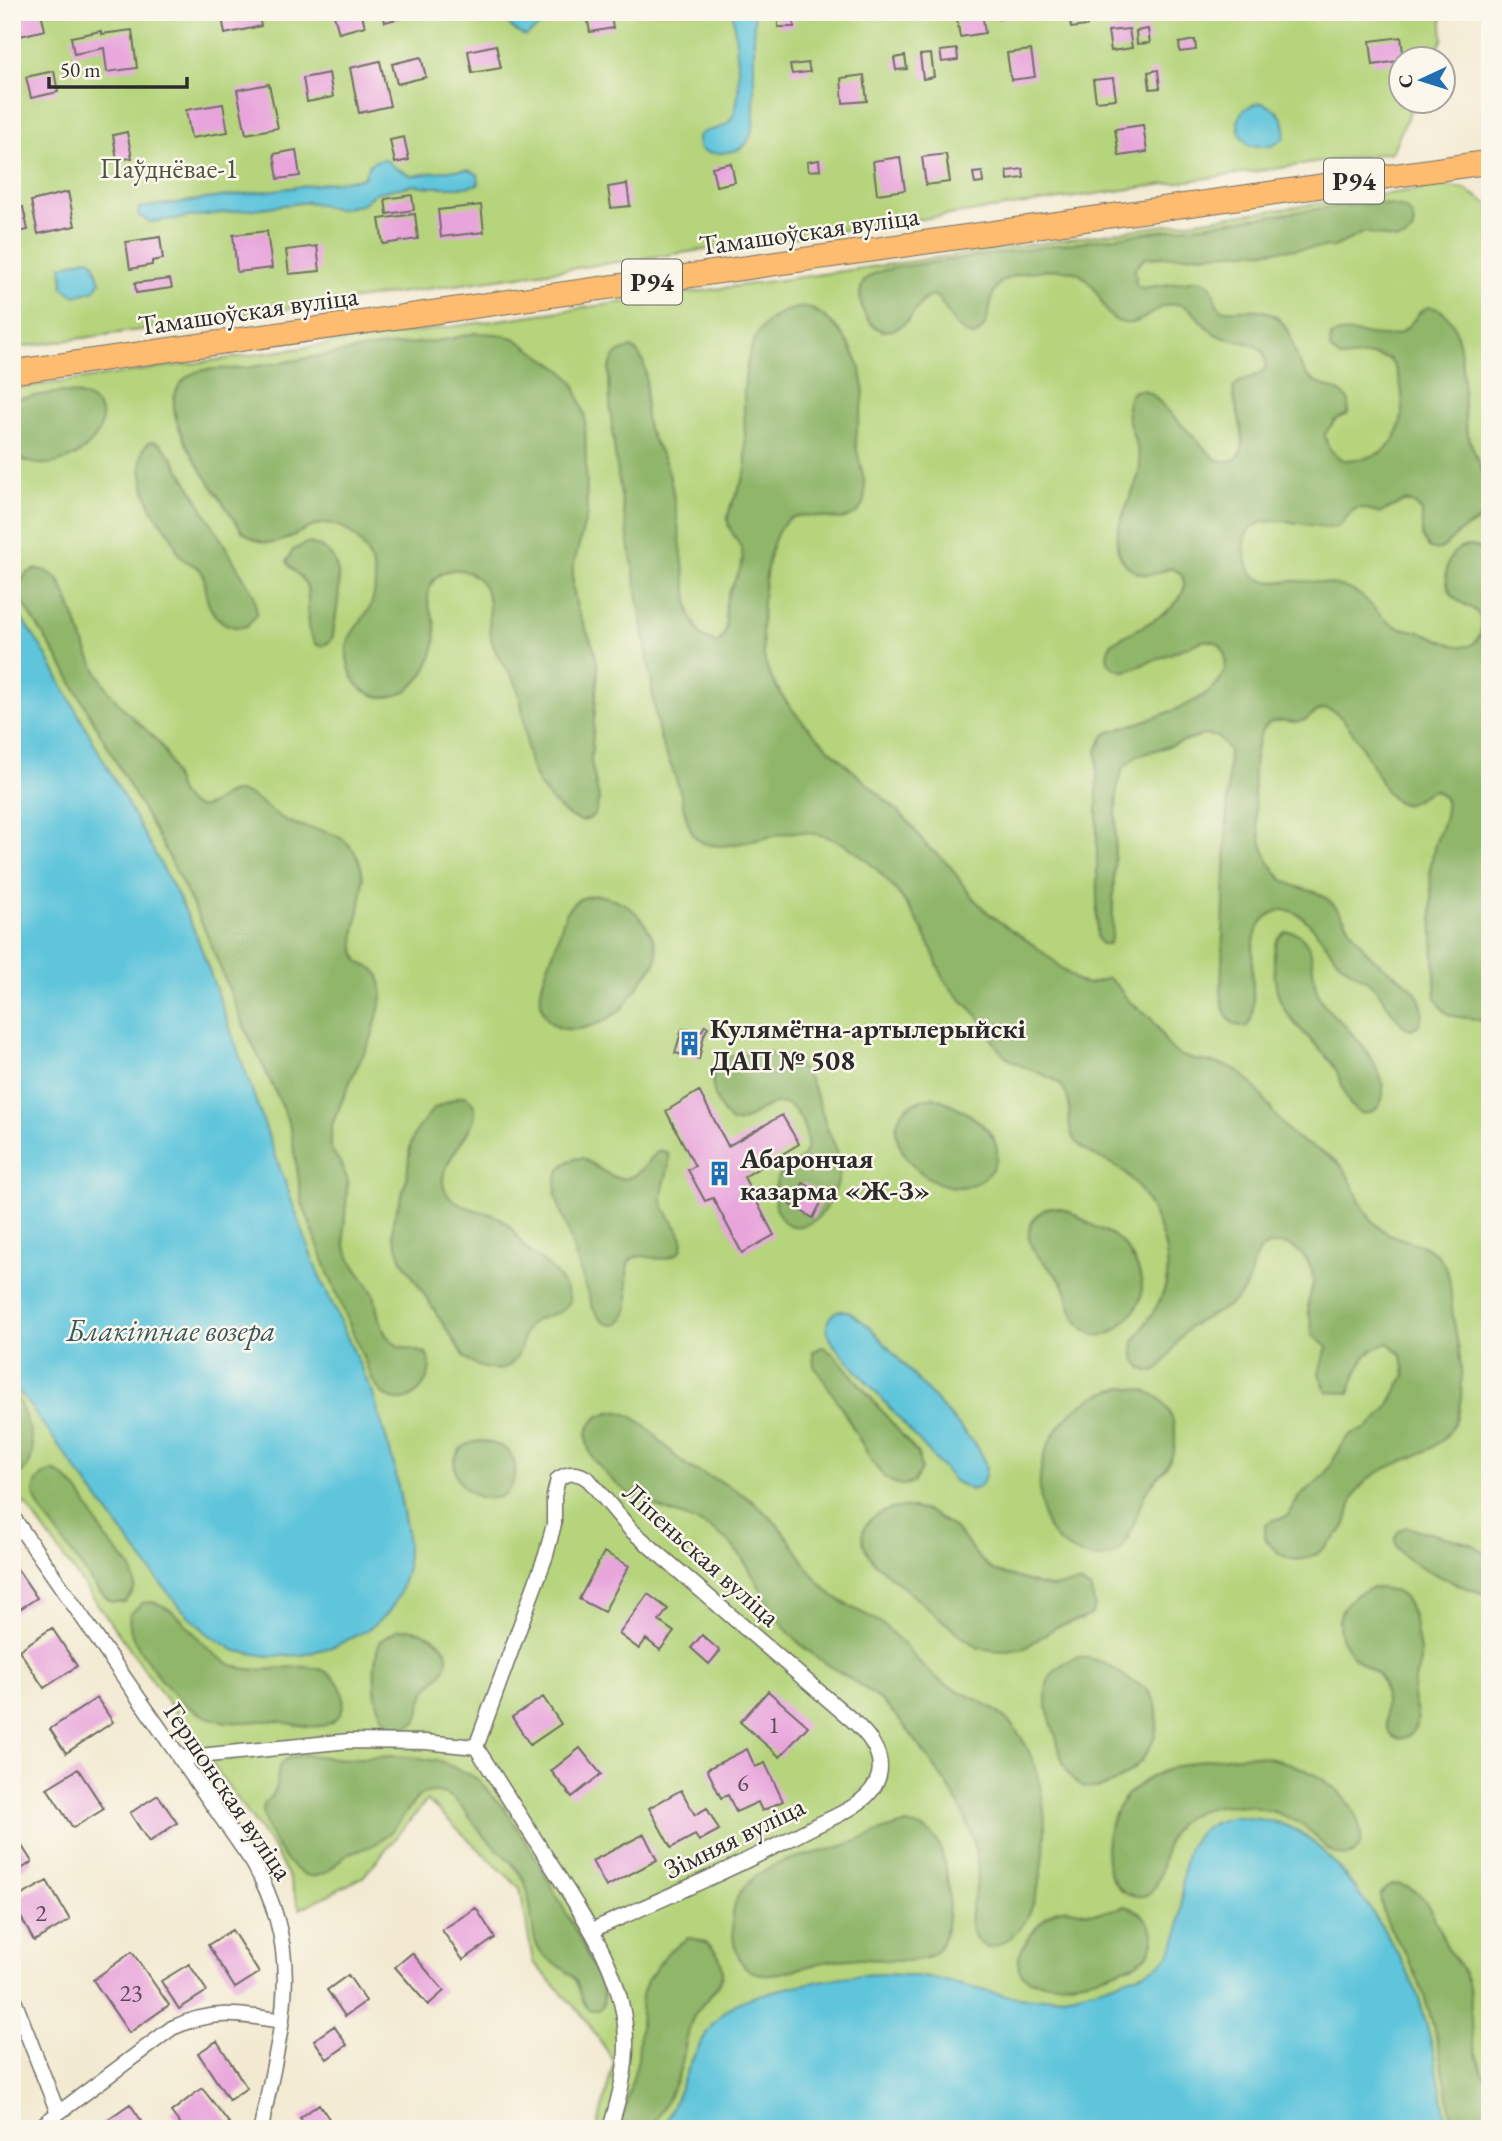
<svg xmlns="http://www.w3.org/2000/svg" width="1502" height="2141" font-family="'EB Garamond',serif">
  <rect width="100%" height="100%" fill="#fbf7ec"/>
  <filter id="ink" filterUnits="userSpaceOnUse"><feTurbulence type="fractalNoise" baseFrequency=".0143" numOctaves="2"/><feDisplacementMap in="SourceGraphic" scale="14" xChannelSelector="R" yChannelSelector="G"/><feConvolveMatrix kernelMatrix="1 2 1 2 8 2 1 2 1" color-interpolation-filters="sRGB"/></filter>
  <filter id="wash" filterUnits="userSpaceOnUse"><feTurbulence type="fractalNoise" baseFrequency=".00686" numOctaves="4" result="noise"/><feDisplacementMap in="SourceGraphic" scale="28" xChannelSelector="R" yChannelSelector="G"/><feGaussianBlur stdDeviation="1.57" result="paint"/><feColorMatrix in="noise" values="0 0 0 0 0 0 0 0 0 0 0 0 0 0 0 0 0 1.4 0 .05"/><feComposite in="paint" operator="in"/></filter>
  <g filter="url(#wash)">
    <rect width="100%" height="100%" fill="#f2e9d0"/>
    <path fill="#b5d47b" stroke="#708053" stroke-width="2" d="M12 12H1441L1443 38 1433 59 1400 60V102H1414L1392 152 12 348Z
      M1443 186 1465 189 1490 205V2129H597L614 2061 582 2015 533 1962 520 1888 427 1800 363 1877 300 1909 289 1877 272 1847 26 1505 12 1496V389Z"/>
    <path fill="#90b66b" stroke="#5e704b" stroke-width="2" d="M1378 203 1405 208 1412 216 1414 224 1412 232 1405 238 1397 240 1365 232 1334 247 1145 258 1135 268 1136 284 1142 288 1198 280C1221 284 1208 297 1221 309 1237 313 1254 306 1269 313 1296 324 1290 358 1308 376 1320 389 1339 386 1349 400L1348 414 1335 420 1325 434C1326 447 1332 453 1343 460 1359 460 1377 458 1389 446 1408 427 1406 378 1389 359L1372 355 1340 358 1330 349 1331 336C1347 327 1370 338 1389 336 1416 333 1415 302 1435 308 1471 319 1460 398 1466 427 1470 450 1495 487 1487 509 1482 523 1465 526 1455 536 1447 544 1442 553 1429 548L1422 536V512C1406 491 1397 508 1379 513 1373 512 1366 507 1359 508 1345 510 1346 529 1330 528 1306 526 1238 503 1245 552 1247 563 1249 574 1259 579 1270 584 1284 581 1296 581 1315 581 1336 583 1353 591 1372 599 1378 621 1398 627 1408 630 1419 631 1429 635 1444 641 1471 658 1480 634 1482 628 1482 619 1478 614 1473 606 1462 605 1456 599 1442 586 1443 558 1460 548 1470 543 1480 548 1490 553V1028C1467 1007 1451 1030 1436 998L1430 871C1431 862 1433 853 1435 844 1441 827 1457 800 1434 790 1413 796 1410 817 1387 793 1377 776 1347 710 1327 709 1314 708 1308 724 1294 722 1271 718 1262 722 1257 746 1249 780 1254 859 1285 881 1301 892 1316 887 1332 903 1348 919 1356 943 1373 958 1393 977 1421 983 1423 1014L1418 1026 1411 1029 1404 1026C1392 1015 1386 1000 1375 988 1364 975 1347 972 1337 959 1322 942 1298 893 1268 916 1237 939 1265 1013 1246 1027 1227 1026 1223 1011 1221 995L1229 751 1219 737 1204 735 1137 756 1123 768 1117 788 1112 936 1109 944H1101L1097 937V750L1104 735 1112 731C1143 720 1239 700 1224 653 1220 641 1213 640 1202 641L1127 671C1110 671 1102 660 1111 644 1131 630 1186 611 1184 583 1183 574 1178 571 1170 568 1156 574 1143 579 1130 568 1095 539 1141 495 1140 462 1139 441 1116 408 1134 391L1143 390 1153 395 1214 458C1221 461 1227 463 1235 459 1253 449 1234 408 1233 390 1240 371 1276 383 1263 352 1253 340 1233 342 1219 336 1201 329 1194 302 1173 304 1154 305 1144 326 1124 323 1092 319 1109 264 1048 270 1035 271 1018 273 1006 279 982 291 998 323 974 336 957 334 948 311 938 298L933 295C916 300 913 325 892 330 867 337 850 294 867 278 874 272 884 270 893 268L1339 206Z
      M807 307C840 320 868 364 863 401 861 415 855 428 856 442 857 463 873 490 860 509 845 531 809 507 789 519 763 536 759 626 764 656 772 709 865 779 904 817 913 826 919 837 927 846 935 854 944 858 951 867 959 879 966 891 976 901 994 921 1018 933 1039 949 1053 960 1065 973 1080 982L1089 984 1108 978C1118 984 1121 992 1129 1001 1136 1008 1146 1012 1153 1021 1162 1032 1165 1047 1178 1054 1195 1064 1216 1059 1234 1069 1261 1084 1270 1116 1293 1135 1308 1148 1329 1152 1342 1167 1358 1188 1359 1211 1381 1229 1399 1243 1428 1240 1441 1260 1454 1278 1449 1296 1453 1316 1458 1348 1466 1377 1459 1410 1442 1477 1360 1445 1348 1517 1346 1528 1339 1535 1331 1542 1307 1565 1285 1567 1265 1538V1525L1272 1520 1285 1517 1290 1513 1300 1495 1324 1476 1345 1440 1351 1434 1368 1428 1386 1410 1405 1375 1402 1355 1389 1343C1361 1350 1358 1369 1349 1393L1327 1392 1319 1374 1327 1347 1312 1335C1312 1325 1310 1318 1308 1308 1307 1299 1313 1291 1313 1282 1314 1267 1302 1249 1287 1245 1278 1243 1268 1244 1261 1250 1250 1262 1252 1283 1238 1298 1223 1313 1203 1316 1188 1329 1174 1342 1170 1361 1155 1372 1139 1372 1131 1357 1134 1342 1156 1305 1176 1290 1164 1243 1156 1214 1139 1178 1112 1164 1098 1156 1085 1154 1075 1140 1064 1125 1074 1107 1065 1091 1054 1070 1017 1074 997 1047 991 1038 987 1028 981 1020 970 1006 956 997 946 982 938 969 934 954 928 941 912 907 886 874 856 852 840 839 816 832 796 832 770 833 709 861 693 834 684 820 684 801 678 785 673 769 665 754 660 737 655 719 654 699 651 680 646 644 640 608 634 573 623 505 609 438 609 369 613 356 618 350 632 348 656 364 641 400 647 424 651 442 665 455 669 473 680 520 682 570 691 617L702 637 717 643C731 632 724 617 726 602 729 585 746 569 742 551 739 538 726 531 728 516 730 502 742 486 746 470 747 415 725 311 807 307Z
      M475 333 497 334 514 338 562 370 574 383 585 416 587 515 573 567V588L577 608 594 648 598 669 591 761 599 799 595 814 589 819 582 821C569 818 561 810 552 801 517 765 531 729 517 687 511 670 496 659 492 641 486 623 494 602 483 585 462 554 414 574 432 615 447 648 414 714 368 693 350 684 342 655 350 637 356 625 368 615 372 602 381 577 369 546 348 531 306 502 287 569 242 531 223 501 170 434 174 400 175 388 185 376 196 372 211 367 228 370 243 368 286 363 328 354 370 348 406 343 440 343 475 333Z
      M63 392C151 400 70 495 12 454V399Z
      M153 441 161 444 173 458 254 595 257 614 247 626C228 631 212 618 207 599 205 591 206 580 202 572 197 564 186 564 180 556 176 550 175 543 171 536 167 528 160 522 155 514 145 499 131 447 153 441Z
      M307 543C353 550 337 603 333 635L331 641 322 646 317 645C301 628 311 608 307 588 304 575 291 573 287 561L293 550Z
      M36 569C47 570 53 574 60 582 76 614 83 650 102 680 110 693 121 707 132 717 142 727 154 735 162 747 175 763 173 798 194 806 209 813 222 791 237 792 256 793 270 813 287 821 305 830 331 828 346 842 386 880 339 930 360 963L374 969 379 975 383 994 372 1037 353 1075 331 1127V1149L341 1164 348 1181 344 1228 345 1245 350 1259 374 1294 379 1319 386 1335 398 1346 425 1353C444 1374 401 1429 373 1381L329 1275 302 1202 291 1130 283 1108 244 1026 205 930 168 855 65 670 19 596C18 582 22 574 36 569Z
      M598 895C608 897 619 900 628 906 642 917 661 942 656 961 654 967 651 969 647 974 637 986 631 1001 618 1012 598 1028 552 1043 542 1008 536 986 551 962 557 942 561 931 562 916 570 907 577 898 587 896 598 895Z
      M1285 932H1294C1320 944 1308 977 1320 998 1325 1008 1333 1015 1341 1022 1357 1038 1400 1085 1376 1109 1372 1112 1367 1115 1361 1113 1344 1107 1344 1082 1335 1068 1307 1027 1272 1021 1274 960 1274 949 1275 939 1285 932Z
      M759 1052C769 1053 780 1054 790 1060 815 1074 818 1104 827 1128 832 1140 839 1151 840 1163 841 1185 825 1223 800 1226 776 1230 770 1195 778 1178 782 1172 788 1168 794 1165 813 1153 808 1134 800 1118 796 1112 792 1105 785 1104 763 1100 752 1123 732 1123 716 1106 701 1076 726 1059 735 1053 748 1053 759 1052Z
      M466 1096C501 1121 421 1165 449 1196 463 1211 481 1209 498 1217 513 1225 516 1237 526 1249 531 1254 538 1257 543 1262 555 1271 567 1286 570 1301 559 1319 548 1312 533 1322 521 1331 524 1345 517 1356 506 1377 480 1370 465 1358L402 1260 393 1235V1221L407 1178 410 1147 415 1133 433 1109 458 1097Z
      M934 1097C959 1106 1012 1133 993 1167 988 1176 978 1183 968 1186 917 1197 855 1110 934 1097Z
      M660 1150 668 1153 669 1158C670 1172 661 1186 662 1201 664 1218 704 1247 667 1258 654 1262 643 1251 630 1260 620 1282 640 1311 615 1325 602 1325 598 1317 592 1306L556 1196C554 1176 560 1159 582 1158 602 1168 619 1191 641 1170 648 1164 652 1155 660 1150Z
      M1052 1207C1069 1208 1076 1216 1090 1224 1098 1229 1106 1231 1114 1236 1129 1247 1143 1272 1142 1291 1141 1304 1132 1314 1123 1323 1102 1346 1082 1335 1071 1309 1068 1301 1067 1292 1063 1284 1051 1264 1018 1250 1032 1222 1037 1213 1043 1209 1052 1207Z
      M823 1347 836 1356 918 1454 921 1470 913 1483 903 1485 894 1483 884 1477 874 1465 840 1405 814 1366 813 1351Z
      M1124 1387C1136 1389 1149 1390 1159 1398 1176 1413 1180 1443 1169 1462 1163 1474 1150 1483 1144 1496 1136 1512 1132 1542 1116 1553 1101 1563 1080 1556 1066 1547 1052 1539 1044 1524 1042 1508 1031 1449 1065 1399 1124 1387Z
      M12 1390C25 1410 50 1469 12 1476Z
      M614 1411C646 1415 661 1447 685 1464 696 1472 707 1476 719 1481 738 1490 759 1505 774 1521 795 1542 806 1572 829 1592 844 1606 864 1612 881 1623 905 1642 920 1669 947 1685 967 1696 988 1702 1006 1719 1052 1762 1055 1863 1027 1918 1019 1933 989 1962 975 1937 963 1916 979 1892 978 1870 976 1826 952 1790 926 1755 914 1739 903 1722 888 1708 860 1679 820 1666 792 1636 764 1607 754 1563 723 1537 703 1521 678 1516 655 1506 634 1498 614 1485 600 1467 592 1458 585 1446 587 1433 591 1419 601 1414 614 1411Z
      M482 1441C492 1443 504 1445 511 1455 521 1470 513 1496 494 1498 456 1503 434 1444 482 1441Z
      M53 1471C80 1481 91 1515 106 1538 116 1553 134 1564 135 1583 135 1591 131 1596 125 1602H111L98 1590 40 1509C30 1492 33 1477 53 1471Z
      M895 1508H913L927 1511 949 1524 964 1538 974 1553 992 1570 1040 1585 1051 1587 1080 1583 1090 1588 1095 1606 1091 1614 1082 1619 1056 1627 1025 1648 1007 1651 992 1650 979 1648 961 1636 876 1564C852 1537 861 1517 895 1508Z
      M1407 1527 1472 1544 1490 1556V1594C1474 1594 1409 1564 1400 1552 1396 1547 1395 1542 1395 1536L1401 1529Z
      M1372 1588C1405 1588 1410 1601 1416 1630 1418 1640 1421 1651 1420 1661 1418 1672 1413 1682 1413 1692 1412 1703 1420 1713 1417 1724 1416 1730 1410 1737 1403 1738 1378 1744 1389 1695 1382 1681 1376 1669 1363 1666 1354 1657 1328 1629 1337 1599 1372 1588Z
      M152 1602C188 1610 196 1651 235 1666 264 1677 301 1659 324 1671 349 1683 352 1720 321 1726 307 1729 288 1722 274 1721 259 1720 245 1723 231 1722 194 1720 171 1694 151 1666 140 1649 126 1635 130 1614L142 1603Z
      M407 1629C427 1631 457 1645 444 1670 439 1678 431 1683 426 1691 420 1700 421 1712 416 1722 372 1751 369 1666 380 1642L397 1630Z
      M1077 1657C1098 1658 1108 1664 1124 1676 1131 1681 1140 1684 1147 1690 1164 1707 1158 1737 1146 1754 1132 1775 1092 1804 1071 1777 1062 1766 1060 1750 1056 1737 1051 1721 1043 1702 1047 1685 1051 1669 1063 1663 1077 1657Z
      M306 1755 344 1759 395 1756 420 1758 442 1762 476 1778 505 1809 535 1856 577 1933 602 1988C604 1997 606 2003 599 2010H590C579 2001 582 1988 573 1977 562 1964 545 1963 537 1946 529 1926 533 1903 525 1883 517 1864 499 1852 486 1838 467 1819 456 1781 420 1795 406 1810 395 1832 377 1843 368 1849 357 1849 347 1855 337 1861 330 1874 317 1876 293 1881 263 1832 263 1811 263 1801 272 1798 276 1789 278 1784 277 1778 278 1773 279 1757 293 1757 306 1755Z
      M1252 1755C1295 1761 1347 1781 1360 1828 1364 1841 1358 1859 1340 1855 1327 1852 1318 1838 1307 1829 1280 1808 1234 1799 1201 1810 1186 1815 1173 1826 1168 1842 1161 1858 1163 1905 1132 1895 1104 1887 1103 1848 1110 1826 1127 1767 1200 1758 1252 1755Z
      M907 1824C915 1826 925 1828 931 1834 952 1853 958 1943 930 1956 913 1965 880 1959 862 1959 850 1958 837 1960 825 1962 804 1966 778 1978 757 1973 732 1968 729 1924 735 1904 737 1896 743 1887 749 1882 773 1858 811 1856 842 1846 864 1840 883 1827 907 1824Z
      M1394 1884C1431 1887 1434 1924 1449 1950 1455 1961 1464 1969 1468 1982 1473 2001 1469 2021 1473 2041 1475 2057 1483 2071 1489 2086 1493 2098 1490 2116 1490 2129H1454C1443 2071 1435 2010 1408 1958 1397 1938 1379 1917 1381 1894L1386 1888Z
      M1124 1906C1141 1910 1148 1918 1154 1935 1153 1942 1152 1949 1147 1955 1129 1975 992 2011 1023 1947 1030 1934 1042 1918 1055 1911 1069 1905 1079 1913 1092 1913 1103 1914 1114 1909 1124 1906Z
      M688 1938C708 1939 727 1956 721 1978 717 1993 700 2003 693 2018 686 2034 685 2053 680 2070 674 2091 661 2109 652 2129H619L638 2059 642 1995 647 1981 668 1952Z"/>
    <path fill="#5ec5db" stroke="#447883" stroke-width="2" d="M503 12H543L539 27 526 36C513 31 508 25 503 12Z
      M733 12H754V124C748 147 744 151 720 153 712 153 706 154 699 148L698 136C707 127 719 132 728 123 748 101 734 40 733 12Z
      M1262 103C1278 109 1288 120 1284 138L1272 146H1250C1231 130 1235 105 1262 103Z
      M385 159 394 167 412 176 449 170H468L478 174 479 184 466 187H430L414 185 375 193 361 205 337 209 308 202 150 222 138 215 139 208 364 178C368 164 370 161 385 159Z
      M89 258 94 262 100 282 95 290 76 296 63 288 62 266Z
      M12 605 42 648 178 896 196 934 315 1266 373 1394 394 1465 407 1532V1568L399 1595 388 1613 369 1629 335 1646 302 1655 268 1656 236 1651 208 1634 183 1610 156 1578 12 1382Z
      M837 1311H848L870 1327 973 1442C985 1456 991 1471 980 1487L971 1490 954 1481 834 1345C826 1332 822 1321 837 1311Z
      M1237 1817C1255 1819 1272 1819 1289 1827 1336 1847 1402 1950 1419 1999 1433 2041 1440 2085 1448 2129H663C678 2096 695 2041 720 2016 736 1999 761 1995 782 1989 834 1977 875 1969 929 1978 965 1984 1000 1998 1038 1998 1074 1998 1111 1984 1145 1972 1219 1945 1139 1829 1237 1817Z"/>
    <g id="blocks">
      <path fill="#e8a5dc" d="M12 12H41L45 30 12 38Z
        M221 12H258L261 26 225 34Z
        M333 12H361L365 26 339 33Z
        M382 12H420V13L385 22Z
        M446 12H466V13L447 17Z
        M586 12H610L613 28 590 32Z
        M778 12H794V27H778Z
        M956 12H982L985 33 960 37Z
        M998 12H1019L1020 16 998 19Z
        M1069 12H1085L1087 26 1071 28Z
        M1106 12H1121L1122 16 1107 18Z
        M1129 29 1132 48 1111 51 1108 31Z
        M1148 29 1150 43 1137 44 1136 31Z
        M132 30 137 68 107 72 104 48 74 54 71 37 101 31V34Z
        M1401 37 1404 60 1373 65 1370 41Z
        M1195 40 1196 50 1180 52 1179 43Z
        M496 45 501 68 472 73 468 51Z
        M957 49 958 60 942 62 940 51Z
        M1031 50 1035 77 1011 80 1007 53Z
        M931 54 934 77 923 79 920 55Z
        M905 56 907 69 896 70 894 58Z
        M421 57 426 77 397 84 392 64Z
        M380 61 390 106 359 113 350 68Z
        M808 63 810 72 792 74 790 65Z
        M1158 70 1160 88 1150 89 1148 72Z
        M54 71 58 92 31 98 26 77Z
        M329 73 333 97 307 102 303 78Z
        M864 75 867 101 843 103 841 78Z
        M1113 78 1116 99 1096 101 1093 80Z
        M269 84 278 128 246 134 237 90Z
        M12 99 18 116 12 118Z
        M223 104 228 132 191 138 186 110Z
        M1143 125 1147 152 1119 156 1115 129Z
        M127 132 132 158 117 160 113 135Z
        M404 137 409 160 395 163 390 140Z
        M296 150 300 176 278 179 274 154Z
        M946 154 950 182 926 185 922 157Z
        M900 157 905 190 877 194 873 161Z
        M819 160 820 170 808 171 807 162Z
        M731 163 735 182 716 186 712 167Z
        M1023 169 1024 178 1008 180 1007 171Z
        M982 172 983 183 975 184 973 173Z
        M627 184 630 206 611 208 608 187Z
        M68 192 75 226 38 234 31 201Z
        M412 195 414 210 387 214 385 199Z
        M481 205 484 232 441 237 438 210Z
        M23 207 28 230 13 233 12 209Z
        M415 214 418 239 383 244 379 219Z
        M267 231 272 268 237 272 233 235Z
        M160 237 163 259 152 261V265L130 269 126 242Z
        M317 246 320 271 289 274 286 250Z
        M16 275 19 301 12 302V276Z
        M170 279 172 288 136 293 135 283Z
        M705 1025 708 1027 704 1035 699 1059 675 1053 682 1029 702 1031Z
        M699 1091 728 1146 782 1115 799 1144 744 1177 774 1235 742 1253 713 1198 705 1201 688 1170 695 1166 666 1111Z
        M803 1183 825 1195 813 1218 791 1205Z
        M604 1552 629 1566 604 1612 579 1599Z
        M12 1561 37 1598 12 1614Z
        M648 1594 668 1609 659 1621 674 1632 660 1650 646 1639 639 1649 619 1634Z
        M52 1628 77 1666 44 1688 19 1650Z
        M702 1635 720 1651 709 1664 691 1648Z
        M768 1691 808 1726 780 1757 740 1722Z
        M543 1697 561 1724 530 1745 512 1717Z
        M97 1698 113 1722 66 1753 50 1729Z
        M580 1748 601 1774 572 1797 551 1771Z
        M747 1749 755 1767 765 1763 783 1801 762 1811 758 1802 736 1812 728 1795 721 1798 707 1769Z
        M78 1769 104 1809 73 1828 47 1788Z
        M681 1790 695 1815 707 1808 719 1830 699 1841 695 1835 671 1848 649 1808Z
        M158 1795 177 1823 149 1842 130 1813Z
        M12 1830 32 1862 12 1875Z
        M644 1834 657 1860 606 1887 592 1861Z
        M47 1881 70 1920 34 1941 12 1901Z
        M476 1908 495 1938 463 1960 442 1930Z
        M232 1930 259 1973 235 1988 208 1945Z
        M132 1952 169 2005 129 2033 93 1980Z
        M412 1953 444 1991 428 2005 395 1967Z
        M189 1964 207 1991 179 2009 161 1981Z
        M348 1975 366 2001 345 2016 327 1990Z
        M334 2026 347 2045 327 2059 314 2040Z
        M217 2041 247 2088 229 2100 198 2053Z
        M202 2088 230 2124 224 2129H184L171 2112Z
        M130 2104 147 2129H94Z
        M319 2104 336 2129H307L300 2118Z"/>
    </g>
  </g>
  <g filter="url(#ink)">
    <use href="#blocks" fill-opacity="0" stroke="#716e65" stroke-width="2"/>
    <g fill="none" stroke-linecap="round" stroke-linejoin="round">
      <defs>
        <path id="minor" d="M12 1516 253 1863C307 1957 280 2029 261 2129
          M476 1747 546 1555 554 1524V1496L558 1479C570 1471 579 1472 589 1480L631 1530 852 1720C870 1736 889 1760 875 1785 863 1807 830 1818 809 1829 739 1866 665 1898 592 1930
          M179 1758 349 1741 425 1742 476 1747C500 1785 524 1822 548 1860 583 1916 627 1976 626 2045 626 2074 618 2101 610 2129
          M12 1995 58 2113
          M37 2129 172 2028C212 2009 240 2014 282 2021"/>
        <path id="primary" d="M12 372 1490 162"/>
      </defs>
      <use href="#minor" stroke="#716e65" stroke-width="17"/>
      <use href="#primary" stroke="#716e65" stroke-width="25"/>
      <use href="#minor" stroke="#fff" stroke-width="14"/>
      <use href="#primary" stroke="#febc70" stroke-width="23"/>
    </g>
  </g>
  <defs>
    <symbol id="building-bare" viewBox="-9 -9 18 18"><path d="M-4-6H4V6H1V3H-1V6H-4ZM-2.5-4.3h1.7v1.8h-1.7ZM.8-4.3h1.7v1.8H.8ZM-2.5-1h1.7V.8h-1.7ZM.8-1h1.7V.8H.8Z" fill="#1f6fb2" stroke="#fbf7ec" stroke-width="2.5" paint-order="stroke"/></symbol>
  </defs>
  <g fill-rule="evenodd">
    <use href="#building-bare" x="672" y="1026" width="35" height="35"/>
    <use href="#building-bare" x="702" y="1156" width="35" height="35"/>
  </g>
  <g text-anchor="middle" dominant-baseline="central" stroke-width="5" stroke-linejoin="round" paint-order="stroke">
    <g font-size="24" fill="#5a4a57">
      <text x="774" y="1724">1</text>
      <text x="743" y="1782">6</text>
      <text x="41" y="1912">2</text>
      <text x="131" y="1992">23</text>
    </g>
    <g fill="#fbf7ec" stroke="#696865" stroke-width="2">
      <rect x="1324" y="158.5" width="60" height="45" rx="5"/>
      <rect x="622" y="259.5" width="60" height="45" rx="5"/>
    </g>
    <g font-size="26" font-weight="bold" fill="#2b2b2b">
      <text x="1354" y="181">Р94</text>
      <text x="652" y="282">Р94</text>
    </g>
    <g font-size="28" fill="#4e553f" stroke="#fbf7ec">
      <text x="169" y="168">Паўднёвае-1</text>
    </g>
    <g font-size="28" fill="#2b2b2b" stroke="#fbf7ec">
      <text transform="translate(809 230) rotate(-8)">Тамашоўская вуліца</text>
      <text transform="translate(248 310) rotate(-8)">Тамашоўская вуліца</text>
      <text transform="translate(702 1554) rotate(42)">Ліпеньская вуліца</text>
      <text transform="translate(229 1791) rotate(56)">Гершонская вуліца</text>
      <text transform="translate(734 1837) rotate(-26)">Зімняя вуліца</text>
    </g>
    <g font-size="28" font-weight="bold" fill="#2b2b2b" stroke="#fbf7ec" text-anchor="start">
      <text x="710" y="1028">Кулямётна-артылерыйскі<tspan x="710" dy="32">ДАП № 508</tspan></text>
      <text x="740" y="1158">Абарончая<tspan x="740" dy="32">казарма «Ж-З»</tspan></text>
    </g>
    <g font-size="30" font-style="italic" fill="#3a5960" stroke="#fbf7ec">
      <text x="171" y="1330">Блакітнае возера</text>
    </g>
  </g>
  <rect width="1502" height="2141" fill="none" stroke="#fbf7ec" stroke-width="42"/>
  <g transform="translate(1422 80) rotate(266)"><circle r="33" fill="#fbf7ec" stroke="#a8a59f" stroke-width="2"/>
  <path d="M0-5L12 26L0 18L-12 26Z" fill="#1f6fb2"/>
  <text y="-10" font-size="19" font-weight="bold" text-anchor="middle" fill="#2b2b2b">С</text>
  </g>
  <path d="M49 77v10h138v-10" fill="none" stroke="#2b2b2b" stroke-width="3.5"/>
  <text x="60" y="77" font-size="21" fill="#2b2b2b" stroke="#fbf7ec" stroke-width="5" paint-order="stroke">50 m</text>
</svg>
